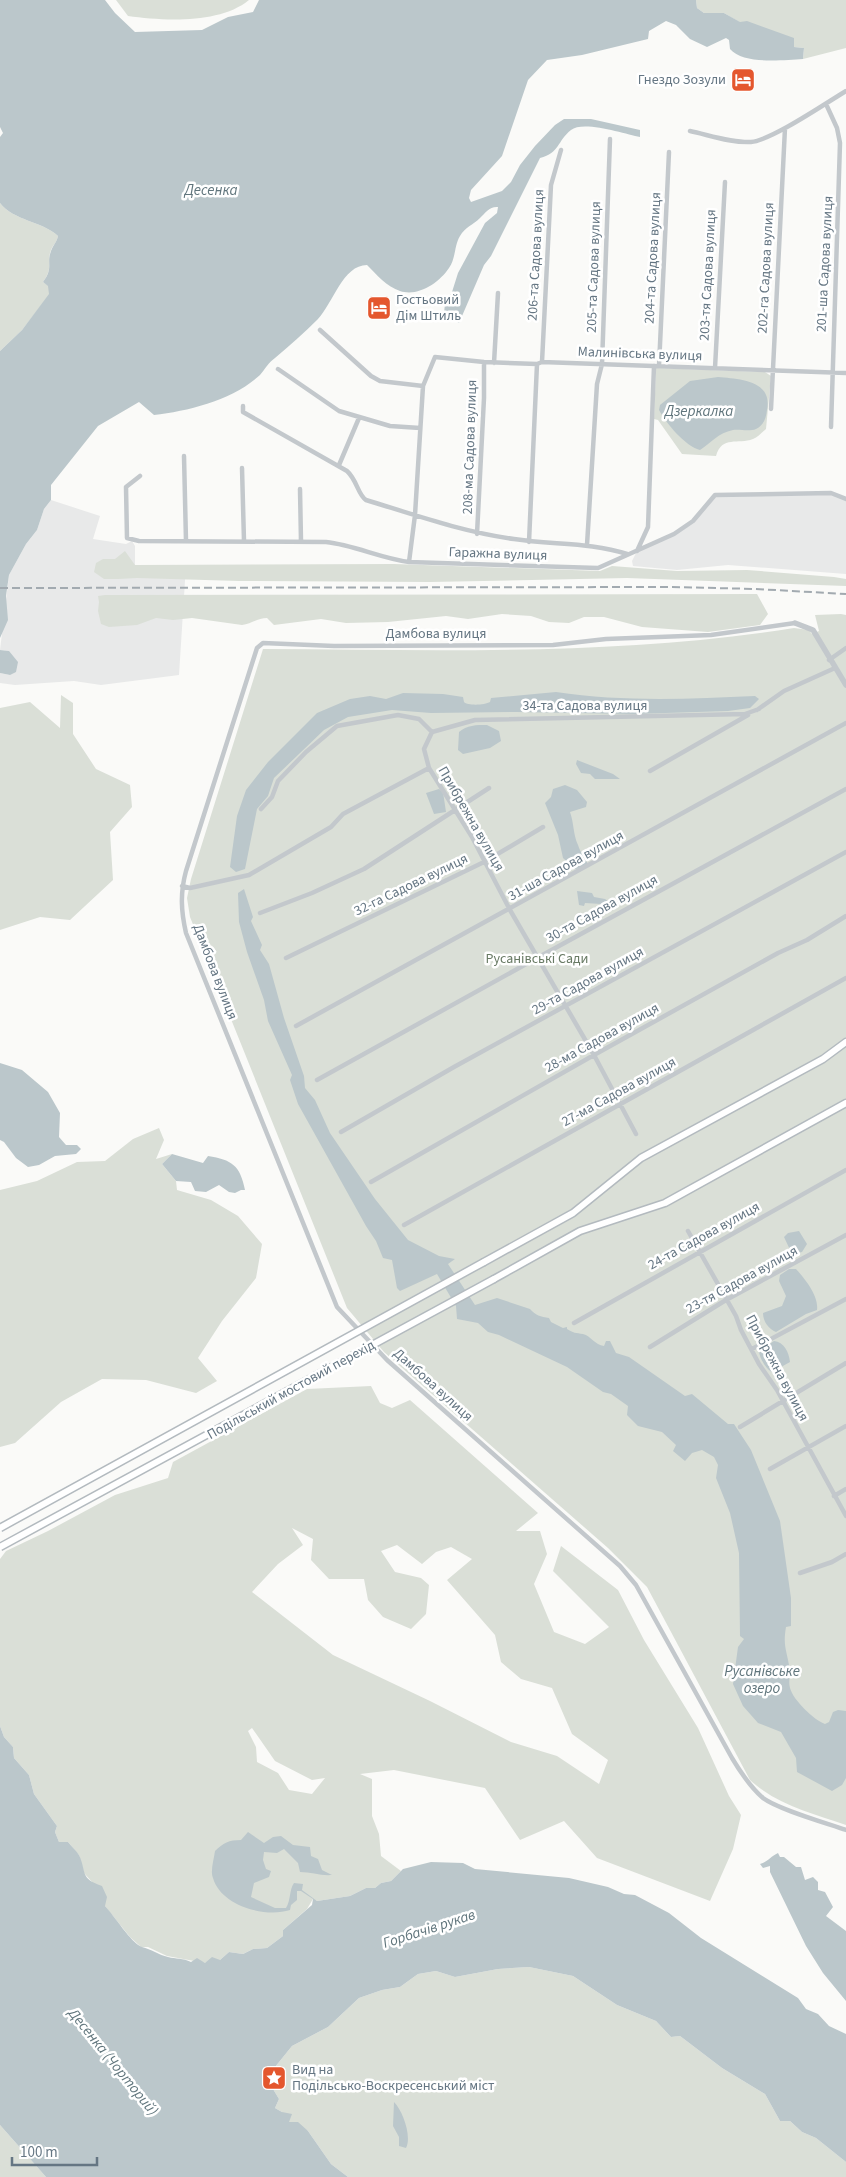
<svg xmlns="http://www.w3.org/2000/svg" width="846" height="2177" font-family="'Source Sans 3',sans-serif">
  <rect width="100%" height="100%" fill="#fafaf8"/>
  <path fill="#e8e9e9" d="M831 493 846 499V574L728 565 677 570 633 566 632 561 637 551 656 543 693 521 715 495Z
    M51 500 100 516 93 539 126 544 132 541 135 546V565H186L179 675 101 685 74 681 15 685 0 683V673L10 675 9 651 0 650 9 575 26 544 37 530 44 509Z"/>
  <path fill="#dadfd7" fill-rule="evenodd" d="M116 0H249C220 24 164 21 128 16Z
    M696 0H846V48L803 59 804 48 794 47 741 23 724 13H704L697 8Z
    M0 203C14 221 42 221 58 236 57 242 53 245 51 250 46 263 54 267 43 282L49 286 50 294 22 330 0 351Z
    M656 368 765 372 771 376 766 429C762 432 758 437 753 439 738 445 722 435 716 456L682 454 658 420 654 419Z
    M125 551 135 565 394 564 600 571 612 566 677 571 747 570 834 577 846 579V586L627 578 430 582 239 581 137 578 118 579H104L94 572 96 563 103 559H115Z
    M757 594 768 614 760 625 708 632 642 627 604 617H584L569 623 549 622 531 616 502 614 468 619 446 616 388 622 346 623 321 619 274 625 267 618C258 618 251 624 242 625L192 618 173 620 156 618 137 625 109 627 101 624 98 611 99 602 98 596 105 595Z
    M841 614 846 615V1825C812 1813 777 1805 750 1780L647 1587 608 1548 384 1352 347 1308 190 917 187 898 191 879 263 649C440 650 619 656 794 628L809 630 812 634 819 631 815 615Z
    M61 695 73 703V734L96 769 130 785 132 807 110 832 113 880 70 920 40 917 0 930V708L30 702 60 728Z
    M159 1128 164 1140 156 1159 172 1154 162 1164 176 1181 177 1190 211 1200 238 1216 262 1244 256 1278 222 1321 198 1358 217 1381 196 1393 146 1380 102 1379 61 1402 15 1443 0 1447V1190L37 1181 77 1162 105 1161 133 1139Z
    M371 1386 380 1403 392 1408 410 1400 538 1513 516 1531H540L547 1554 534 1584 554 1632 585 1644 609 1627 553 1571 561 1546 618 1590 644 1640 698 1728 729 1796 741 1815 733 1849 710 1901 597 1858 564 1821 520 1840 485 1788 394 1770 360 1774 372 1779V1816L379 1834 381 1856 401 1871 391 1881 381 1883 375 1888H366L350 1896 317 1901 313 1899 307 1909 283 1930V1936L267 1948 253 1949 243 1954 229 1952 220 1960 205 1963 167 1956 148 1947H141L130 1937 105 1906 93 1883 83 1872 79 1855 68 1842H59L55 1832 57 1826 34 1794 29 1775 14 1758 13 1747 4 1737 0 1726V1559L6 1551 48 1531 115 1495 168 1478 173 1462 307 1389ZM292 1528 313 1539 311 1560 329 1579H364L368 1600 383 1617 411 1629 426 1614 429 1585 421 1578 395 1572 381 1551 397 1545 422 1564 436 1552 451 1547 472 1559 447 1580 495 1635 501 1662 521 1679 552 1688 572 1734 608 1760 599 1784 557 1756 511 1742 430 1701 333 1655 252 1592 278 1564 303 1545ZM252 1728 275 1761 312 1780 325 1778 312 1794 289 1790 278 1773 257 1762 256 1747 248 1731Z
    M529 1967 573 1976 617 2005 656 2021 671 2037 680 2036 722 2068 765 2094 780 2121H790L802 2132 816 2138 846 2162V2177H348L331 2164 308 2131 289 2123 282 2112 275 2108 279 2099 273 2089 271 2072 292 2046 328 2027 359 1998 382 1990 400 1987 418 1974 436 1971 455 1977 498 1969Z
    M0 2125 46 2177H0Z"/>
  <path fill="#bbc7cb" d="M0 0H105L115 13 135 32 202 30 228 17 253 12 259 0H696L697 8 704 13H724L740 22 747 21 794 38V47L804 48 803 59C783 60 744 65 730 49L729 40 726 38 707 47 690 39 676 25 666 21 649 31 648 39 582 55 547 60 528 80 502 156 471 190 469 198 471 202 502 191 511 182 520 165 535 146 555 125 564 119H591L640 130V137C625 134 583 120 571 130 557 141 560 153 540 158L491 256 484 265 459 323 444 314 445 303 452 292 458 273 485 223 497 213 498 207C490 206 485 213 480 218 473 225 465 227 460 236 454 246 456 258 449 268 439 283 418 297 400 291 387 287 376 274 367 265 343 265 333 303 318 319 304 333 290 345 275 358 269 362 265 369 260 375 233 400 189 411 154 415L139 402 98 426 51 485V500L44 509 37 530 26 544 9 575 6 596 8 620 0 638V351L22 330 49 294 48 286 43 282C54 267 46 264 51 251 53 245 57 242 58 236 42 221 14 221 0 203V137L3 133 0 127Z
    M718 377C739 379 773 380 767 410 766 418 764 425 756 429 749 432 740 429 733 430 718 433 712 442 700 450 685 446 666 423 659 410L660 405 690 381Z
    M0 650 9 651 18 662 16 672 10 675 0 673Z
    M556 692C622 702 688 699 755 696L759 699 750 708 728 711 634 714 517 712 431 713 392 710 348 717 324 730 274 778 268 796 257 809 245 869 236 872 230 867 237 816 246 790 268 762 317 713 350 699 370 696 386 699 403 693 443 694 463 697 464 702C468 706 485 705 490 702L491 698Z
    M487 725 499 731 501 741 490 748 463 754 458 750 459 732C467 725 476 725 487 725Z
    M577 760 613 774 620 779H595L590 774 581 773 576 764Z
    M565 785 577 790 587 802 586 807 570 812C574 823 573 834 578 845 580 852 585 858 588 864L584 868 575 869 563 858 558 835 545 803 551 797 553 789Z
    M439 789 443 792 446 812 434 814 426 793Z
    M244 889 253 917 251 921 262 945 260 950 269 964 284 1018 304 1076 305 1088 315 1100 330 1133 375 1199 408 1240 439 1256 455 1259 448 1264 475 1305 497 1298 530 1309C535 1315 541 1317 549 1318L551 1322 563 1328 567 1327V1329C573 1333 576 1333 583 1334 591 1336 595 1345 604 1346L606 1341H610L616 1353 629 1357 685 1396 692 1394 728 1424H734L751 1450 780 1521 791 1598V1626L786 1627C783 1645 786 1648 789 1665 791 1673 788 1681 790 1688 793 1700 814 1720 825 1724L829 1722 833 1712 838 1710 846 1711V1778L842 1785 832 1791 797 1772 796 1758 781 1732 758 1723 743 1706 733 1684 738 1647 744 1639 740 1636 739 1553 730 1513 716 1478 718 1465 714 1457 702 1450 692 1453 685 1461 673 1451 676 1445 662 1432 638 1426 627 1415 628 1406 611 1394 603 1392 567 1367 499 1335 488 1332 478 1323 457 1319 456 1306 437 1274 400 1291 397 1288 392 1260 383 1258 376 1241 366 1226 298 1104 290 1080 292 1075 268 1021 264 1000 247 952 239 922 238 893Z
    M577 891 592 893 594 897 605 899 609 902 603 908 601 904 585 903 584 906 579 905Z
    M0 1063 22 1070 48 1092 60 1113 59 1137 66 1145H77L81 1149 76 1154 55 1156 39 1165 28 1167 16 1158 4 1142 0 1140Z
    M172 1154 203 1163 208 1156C232 1160 240 1165 245 1190H241L235 1193 229 1192 219 1185 206 1192 195 1191 191 1182 176 1181 162 1164Z
    M799 1231 807 1244 802 1252 792 1254 784 1237 788 1233Z
    M789 1269H796C805 1279 819 1296 817 1310L806 1314 776 1332C769 1329 763 1322 763 1313L782 1306 786 1296 779 1281 780 1275Z
    M774 1341C784 1342 789 1352 790 1362L772 1372C766 1369 759 1357 759 1351Z
    M0 1726 4 1737 13 1747 14 1758 29 1775 34 1794 57 1826 55 1832 59 1842H68C71 1846 76 1850 79 1855 87 1872 79 1878 102 1886L107 1897 105 1906C114 1915 131 1943 142 1947 151 1949 159 1955 168 1957 176 1959 183 1958 191 1962L197 1958 205 1963 212 1957 220 1960 229 1952 243 1954 253 1949 267 1948 283 1936V1930L312 1905 313 1899 301 1891H297V1900L291 1905 290 1910C265 1918 221 1906 213 1878 210 1871 214 1859 215 1851 223 1843 229 1840 241 1840L248 1832 264 1843 273 1837 281 1836 293 1845 310 1847 311 1856 318 1859 322 1870 332 1875C321 1876 311 1872 300 1872L298 1863 284 1849 277 1853 264 1852 263 1860 266 1869 271 1871 269 1877 254 1883 251 1897 275 1908H286C291 1900 289 1890 294 1883L303 1884 302 1890 317 1901 350 1896 366 1888H375L381 1883 391 1881 403 1869 431 1862 463 1863 475 1869 569 1878 608 1887 624 1894 635 1895 669 1913 701 1938 798 1998 806 2009 818 2014 829 2026 846 2034V2162L816 2138 802 2132 790 2121H780L765 2094 722 2068 680 2036 671 2037 656 2021 617 2005 573 1976 529 1967 498 1969 455 1977 436 1971 418 1974 400 1987 382 1990 359 1998 328 2027 292 2046 271 2072 273 2089 279 2099 275 2108 282 2112 292 2114 289 2122H298L308 2131 331 2164 348 2177H46L0 2125Z
    M778 1853 780 1857H784L796 1867H801L805 1880 813 1877 818 1882V1890L825 1892 833 1907 826 1916 846 1931V2001L823 1973 806 1946 770 1872V1866L763 1868 760 1864C768 1862 771 1856 778 1853Z
    M394 2102C403 2111 412 2137 406 2148L399 2146V2137L393 2126Z"/>
  <g fill="none" stroke-linecap="round" stroke-linejoin="round">
    <defs>
      <path id="secondary" d="M484 1262 573 1213 641 1158 823 1059 846 1042
        M494 1279 580 1231 665 1203 846 1103"/>
    </defs>
    <use href="#secondary" stroke="#b3babf" stroke-width="9"/>
    <path stroke="#c3c8cc" stroke-width="4.5" d="M826 104 837 128 840 143 831 427
      M690 131C709 135 731 143 751 142 772 140 826 103 846 91
      M320 330 371 376 380 381 423 386
      M542 362 551 185 561 150
      M494 363 498 293
      M659 366 669 152
      M715 368 725 182
      M278 369 339 411 390 426 420 428
      M243 406V412L347 471C357 480 358 495 366 500 415 515 463 532 514 539 552 545 591 542 627 554
      M771 409 785 128
      M184 456 186 541
      M339 465 359 418
      M242 468 244 541
      M140 476 126 487 127 538 139 541 326 542C354 545 380 558 409 562L598 568 674 534 693 521 715 495 831 493 846 499
      M300 489 301 541
      M477 534 484 398V362
      M529 542 537 364
      M587 545 597 384 602 364 610 139
      M637 551 648 527 654 366
      M409 562 415 515 423 386 435 357 484 362 537 364 542 362 846 373
      M795 623 711 635 606 639 553 645 334 646 263 643 257 648 186 871C180 893 181 911 186 933L337 1307 387 1360 620 1566 636 1585 732 1758C741 1773 750 1787 763 1798 777 1809 826 1823 846 1830
      M829 660 846 648
      M757 710 784 691 835 668
      M650 771 748 715
      M261 809 272 797 278 781 306 752 337 726 398 715 419 719 432 732
      M182 886 190 888 249 875 331 827 343 814 429 768
      M260 913 312 893 364 869 489 788
      M286 958 484 862 543 827
      M296 1026 846 723
      M317 1080 537 958 846 789
      M341 1132 454 1067 846 852
      M636 1134 594 1055 510 910 472 837 429 768 424 749 432 732 475 720 745 714 759 709
      M371 1182 594 1055 778 953 807 940 846 916
      M404 1225 846 978
      M688 1231 736 1316 741 1330 759 1364 777 1390 846 1516
      M574 1323 846 1170
      M650 1347 726 1300 846 1235
      M752 1349 846 1299
      M740 1427 846 1363
      M770 1469 846 1426
      M834 1496 846 1489
      M800 1573 832 1562 846 1554"/>
    <path stroke="#c3c8cc" stroke-width="5.5" d="M795 623 813 630 846 685"/>
    <use href="#secondary" stroke="#fff" stroke-width="6"/>
    <path stroke="#a2aab0" stroke-width="2" stroke-dasharray="8 4" stroke-linecap="butt" d="M0 588 672 587 756 589 846 594"/>
    <defs>
      <path id="secondary-bridge" d="M0 1528 484 1262
        M0 1547 494 1279"/>
    </defs>
    <use href="#secondary-bridge" stroke="#b3babf" stroke-width="9" stroke-linecap="butt"/>
    <use href="#secondary-bridge" stroke="#fff" stroke-width="6"/>
  </g>
  <defs>
    <symbol id="hotel-square" viewBox="-11 -11 22 22"><rect x="-9" y="-9" width="18" height="18" rx="4" fill="#e4572e" stroke="#fff"/><path d="M-6-4.5h1.5V1H6V5H4.5V3h-9V5H-6ZM-4 0a1.8 1.8 0 1 1 3.6 0ZM.5 0V-2.5h3Q6-2.5 6 0Z" fill="#fff"/></symbol>
    <symbol id="sight-square" viewBox="-11 -11 22 22"><rect x="-9" y="-9" width="18" height="18" rx="4" fill="#e4572e" stroke="#fff"/><path d="M0-6L1.8-2.2L6-1.7L2.9 1.2L3.7 5.4L0 3.3L-3.7 5.4L-2.9 1.2L-6-1.7L-1.8-2.2Z" fill="#fff"/></symbol>
  </defs>
  <g fill-rule="evenodd">
    <use href="#hotel-square" x="729" y="66" width="28" height="28"/>
    <use href="#hotel-square" x="365" y="294" width="28" height="28"/>
    <use href="#sight-square" x="260" y="2064" width="28" height="28"/>
  </g>
  <g text-anchor="middle" dominant-baseline="central" stroke-width="5" stroke-linejoin="round" paint-order="stroke">
    <g font-size="14" fill="#657683" stroke="#fff" text-anchor="start">
      <text x="726" y="80" text-anchor="end">Гнездо Зозули</text>
      <text x="396" y="300">Гостьовий<tspan x="396" dy="16">Дім Штиль</tspan></text>
      <text x="292" y="2070">Вид на<tspan x="292" dy="16">Подільсько-Воскресенський міст</tspan></text>
    </g>
    <g font-size="14" fill="#657683" stroke="#fff">
      <text transform="translate(536 255) rotate(-87)">206-та Садова вулиця</text>
      <text transform="translate(653 258) rotate(-87)">204-та Садова вулиця</text>
      <text transform="translate(825 264) rotate(-87)">201-ша Садова вулиця</text>
      <text transform="translate(594 267) rotate(-88)">205-та Садова вулиця</text>
      <text transform="translate(766 268) rotate(-87)">202-га Садова вулиця</text>
      <text transform="translate(708 275) rotate(-87)">203-тя Садова вулиця</text>
      <text transform="translate(640 354) rotate(2)">Малинівська вулиця</text>
      <text transform="translate(470 447) rotate(-88)">208-ма Садова вулиця</text>
      <text transform="translate(498 554) rotate(2)">Гаражна вулиця</text>
      <text x="436" y="634">Дамбова вулиця</text>
      <text x="585" y="706">34-та Садова вулиця</text>
      <text transform="translate(471 819) rotate(60)">Прибрежна вулиця</text>
      <text transform="translate(566 866) rotate(-29)">31-ша Садова вулиця</text>
      <text transform="translate(411 885) rotate(-26)">32-га Садова вулиця</text>
      <text transform="translate(602 909) rotate(-29)">30-та Садова вулиця</text>
      <text transform="translate(215 972) rotate(69)">Дамбова вулиця</text>
      <text transform="translate(588 981) rotate(-29)">29-та Садова вулиця</text>
      <text transform="translate(602 1038) rotate(-29)">28-ма Садова вулиця</text>
      <text transform="translate(619 1092) rotate(-29)">27-ма Садова вулиця</text>
      <text transform="translate(704 1236) rotate(-29)">24-та Садова вулиця</text>
      <text transform="translate(742 1280) rotate(-29)">23-тя Садова вулиця</text>
      <text transform="translate(777 1368) rotate(62)">Прибрежна вулиця</text>
      <text transform="translate(433 1385) rotate(42)">Дамбова вулиця</text>
      <text transform="translate(291 1390) rotate(-29)">Подільський мостовий перехід</text>
    </g>
    <g font-size="14" fill="#687a64" stroke="#fff">
      <text x="537" y="959">Русанівські Сади</text>
    </g>
    <g font-size="15" font-style="italic" fill="#60757c" stroke="#fff">
      <text x="211" y="190">Десенка</text>
      <text x="699" y="411">Дзеркалка</text>
      <text x="762" y="1671">Русанівське<tspan x="762" dy="17">озеро</tspan></text>
      <text transform="translate(429 1929) rotate(-18)">Горбачів рукав</text>
      <text transform="translate(113 2062) rotate(51)">Десенка (Чорторий)</text>
    </g>
  </g>
  <path d="M12 2157v8h85v-8" fill="none" stroke="#657683" stroke-width="2.5"/>
  <text x="20" y="2157" font-size="15" fill="#657683" stroke="#ffffff" stroke-width="4" paint-order="stroke">100 m</text>
</svg>
